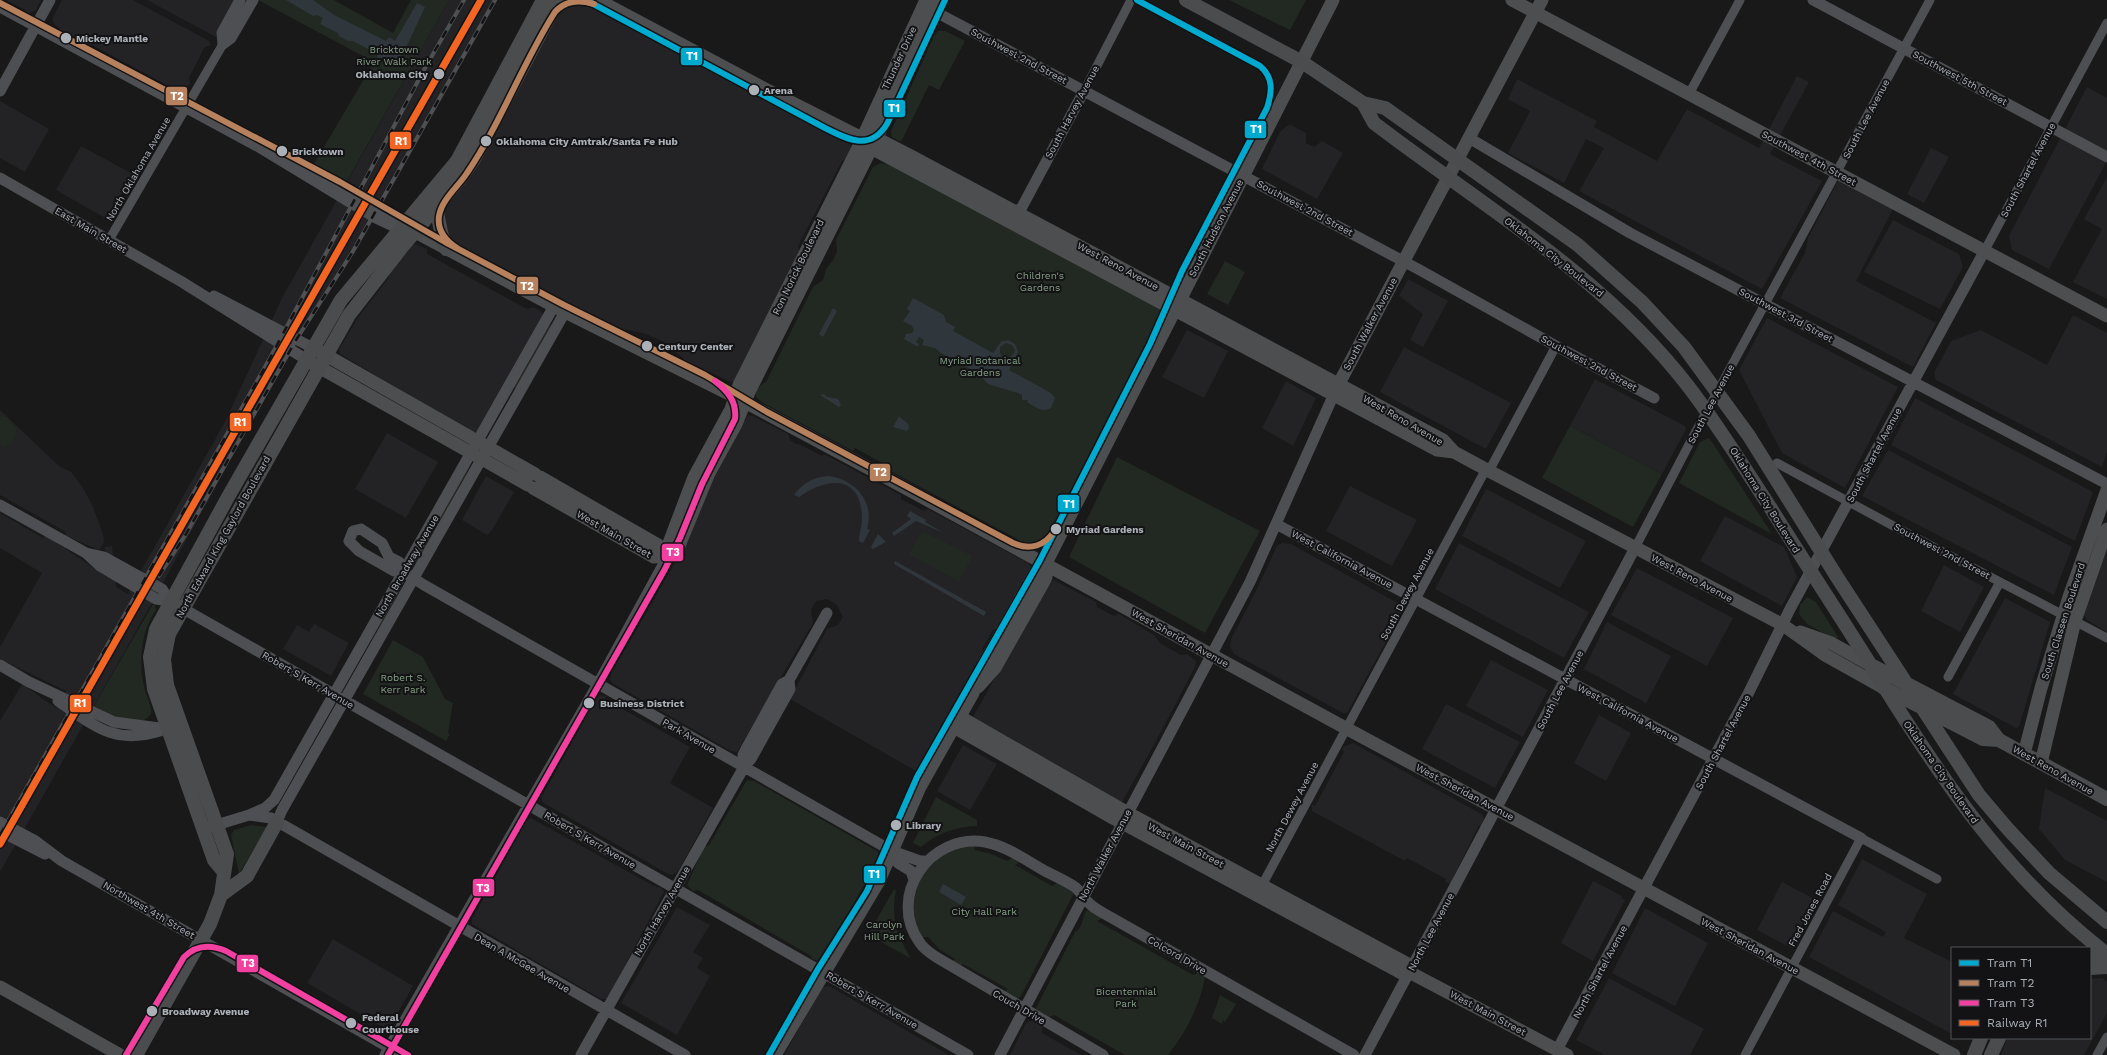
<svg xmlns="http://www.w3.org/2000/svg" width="2107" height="1055" font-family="'Work Sans',sans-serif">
  <rect width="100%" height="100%" fill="#191919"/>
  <path fill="#232325" d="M6 0H41L36 10 28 14 23 13 25 10Z
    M62 0H133L209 41 211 45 204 48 189 78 190 83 186 90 181 93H175L172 91V88L92 45 84 47 61 34 60 29 55 25 52 19Z
    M147 0H237L216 37Z
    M449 0H498L363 239 290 351 152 603 0 872V721L22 684 56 708 66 691 0 659V647L42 573 0 548V513L43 538 45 535 107 577 105 547 112 546 116 587 128 594 225 422 282 298Z
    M579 2 591 5 850 144 851 147 847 159 842 161 798 246 800 252 735 381 731 382 686 361 668 345 660 340 646 334 623 329 587 312 448 239 443 208 560 9 566 5Z
    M1797 76 1809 82 1770 154 1822 181 1762 289 1579 191 1604 148 1586 139 1564 183 1508 153 1530 111 1508 99 1517 79 1597 121 1594 127 1657 161 1687 109 1759 148Z
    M2087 87 2107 98V161L2049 269 2012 250 2009 236Z
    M0 101 49 129 25 172 0 158Z
    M1288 125H1291L1306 133V143L1314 147 1322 141 1343 153 1317 199 1262 169 1280 132Z
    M81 146 133 174 107 219 56 190Z
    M1931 148 1949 157 1924 203 1907 194Z
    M2107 177V299L2073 282 2102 229 2084 219Z
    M1839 179 1893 209 1856 281 1936 323 1913 367 1780 298 1805 253 1808 238Z
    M1893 220 1959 254 1963 267 1940 309 1864 272Z
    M416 244 427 249V254L527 309 534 307 542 312 543 316 480 430 472 433 340 354 339 349 359 316 387 280 392 270 412 245Z
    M1408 279 1448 301 1423 347 1410 340 1423 314 1399 296Z
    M2073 315 2107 333V452L2102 467 1936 380 1934 373 1951 341 1981 330 2047 365Z
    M1767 318 1898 387 1845 488 1782 453 1739 370Z
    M1187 330 1228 351 1204 398 1162 377Z
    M1404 347 1511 403 1486 449 1380 392Z
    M1595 379 1685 426 1686 429 1662 474 1570 426Z
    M1286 381 1316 398 1293 446 1262 428Z
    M1915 398 2093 492 2075 541 1891 445Z
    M0 410 59 466 71 472 83 488 93 507 103 534 104 542 99 550 66 536V532L0 495Z
    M748 415 753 416 788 434 790 440 796 444H799L822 456 824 454 901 495V499L924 511 928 509 1028 563 1031 567V570L999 628 993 630 982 649 984 654 916 771 790 699 827 629 838 625 843 617 837 605 827 599 816 601 811 610 813 623 737 752 731 751 614 684 610 680 611 674 681 552 705 489Z
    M387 433 438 462 406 518 355 489Z
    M1888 450 2072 547 2054 595 1862 496Z
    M486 476 514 492 492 530 487 535 462 520Z
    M1350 486 1417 520 1392 566 1326 531Z
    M1486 489 1586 541 1560 588 1462 536Z
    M1725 516 1784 547 1797 577 1782 606 1700 561Z
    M2107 542V632L2087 620 2083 614Z
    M1282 543 1291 544 1403 606V610L1347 713H1343L1234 654 1230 647 1231 639 1254 595 1277 546Z
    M1459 543 1589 612 1564 658 1435 589Z
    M1944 565 1984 587 1960 632 1921 611Z
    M1637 568 1733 618 1707 666 1611 615Z
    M1054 580 1096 602 1097 607 1114 616 1119 614 1154 635 1161 644 1181 655 1187 654 1196 661 1195 667 1155 743 1122 802 1119 803 1051 761 1020 747 1018 743 999 732 995 733 973 717 1048 583Z
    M2005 598 2050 622 2019 727 2016 728 1953 694Z
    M1607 622 1671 656 1646 703 1584 669Z
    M314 624 349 643 331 676 283 649 297 625 309 632Z
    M1491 660 1548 690 1523 737 1466 706Z
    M600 695 606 696 605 699 690 747 670 783 713 808 678 871 673 875 668 874 542 802V796L596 699Z
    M1446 704 1520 742 1495 788 1422 749Z
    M1599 715 1631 733 1606 781 1574 763Z
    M1353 743 1483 815 1484 820 1482 826 1479 825 1450 884 1445 882 1446 879 1407 858 1405 861 1312 811V805L1315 806 1344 752 1342 750 1343 747Z
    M963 745 997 764 970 810 937 791Z
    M2045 788 2107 821V882L2065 860 2039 829Z
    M531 818 654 886 661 888 664 892 607 999H601L472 924V919L527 820Z
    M1862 859 1927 894 1904 938 1952 962V1034L1809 957 1833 911 1883 937 1886 932 1838 905Z
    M1593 881 1622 896 1621 898 1625 900 1593 961 1561 943Z
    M1782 882 1816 900 1791 948 1757 930Z
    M677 907 710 925 693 952 703 958 697 968 710 976 677 1035 621 1003Z
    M1645 908 1708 943 1675 1006 1612 973Z
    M333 939 413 986 388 1030 307 983Z
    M1609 978 1704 1029 1690 1055H1605L1576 1040Z
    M2102 978 2107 982V1013L2084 1055H2001L2007 1038H2090V979Z
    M826 986 831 987 949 1055H784L822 988Z
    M1032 1020 1042 1025V1033L1081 1055H1010L1026 1023Z"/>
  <path fill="#222822" d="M258 0H334L393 33 411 0H449L347 181 314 164 374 62Z
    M1229 0H1306L1290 30Z
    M938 31H945L965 41 939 90 929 85 901 142 892 137 891 131 934 36Z
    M881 163 888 164 1161 307 1162 311 1159 319 1053 530C1047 539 1041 549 1028 545L883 467 884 464 855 448 853 451 763 403 756 397C755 390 760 385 766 382L813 287 823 280 826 269 833 260 837 251 836 240 873 167Z
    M1225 261 1245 272 1228 305 1207 294Z
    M551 325 517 389 514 387 549 326Z
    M0 416 8 418 16 428C17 437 13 444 4 447L0 444Z
    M1570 426 1662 474 1633 527 1542 478Z
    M1709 438 1712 442 1772 534 1679 483 1700 442Z
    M1117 457 1260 531 1205 633 1069 557Z
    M470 467 417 563H415L468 468Z
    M922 531 973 556 959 582 909 554Z
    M401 589 348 685H347L399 590Z
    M1807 597 1816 602 1838 637 1836 640 1807 624 1799 614 1800 605Z
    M153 604 155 606 156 610C141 631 138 662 144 686 146 695 152 705 151 714 139 731 107 714 94 706Z
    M393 640 423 657 445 699 453 703 448 733 450 734 446 741 363 694Z
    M747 780 754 781 877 851 880 855 877 867 872 870 844 922 819 961 812 959 811 956 698 890 693 891 687 885 704 847 709 845Z
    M936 797 977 820V826C955 827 938 833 921 847L913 843Z
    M251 825 267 827 239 874 231 835 234 830Z
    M976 845 974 850 989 853 1007 861 1014 857 1020 862 1015 865 1052 886 1059 882 1074 893 1021 996 1017 1000 1001 993 1008 989 963 964 956 968 950 963 955 959 939 949 928 937H921L915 926 912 905 920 876 945 852Z
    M894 889 896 891C892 909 894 927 903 944 905 949 909 954 910 958L868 935Z
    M1090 910 1103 918 1097 921 1193 975 1200 972 1205 977C1200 1006 1186 1032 1168 1055H1125L1054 1015 1047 1018 1035 1010 1075 932C1083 928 1082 918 1086 911Z
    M1220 995 1236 1004 1225 1022 1223 1020 1222 1024 1212 1018Z"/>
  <path fill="#30373c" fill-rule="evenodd" d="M286 0H313L334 15 386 41 389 37 395 41 417 3 425 7 404 52 394 66 377 57 378 54 353 41H348L339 36 338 33 320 24 323 18 317 15 313 16Z
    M913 298 944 315 946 322 955 327 953 331 993 353 1001 342 1008 340 1015 344 1018 352 1009 370 1051 393 1055 398 1051 408C1042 413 1035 407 1027 402L1028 400H1022V395L1018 393 988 384 978 373 941 353 935 348 922 345 924 340 919 337 916 342 919 344 918 347 904 339 906 334 912 333 914 330 912 326 903 321 910 311 907 309ZM1006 343 1012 345 1015 350 1013 355 1008 358 1002 357 1000 353V347Z
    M833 308 837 311 823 337 819 334Z
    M824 394 827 397 838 399 841 405 839 407 820 395Z
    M899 416 908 424 909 428 907 431 893 427Z
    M829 476C855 480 875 501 867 529L870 530 863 543 859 541C859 535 862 525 862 518 861 473 826 478 799 497L794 495C804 482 814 477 829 476Z
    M910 511 926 520 925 522 944 533 916 521 894 536 892 533 911 519 907 516Z
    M878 534 886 542 873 549 871 547Z
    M895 561 986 612 984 616 894 564Z
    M943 884 966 897 961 905 939 892Z"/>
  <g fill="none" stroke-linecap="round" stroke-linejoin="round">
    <path stroke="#4e4f52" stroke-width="9" d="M1084 91 1131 0
      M1689 94 1740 0
      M109 240 223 44
      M1985 250 2107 23
      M1777 463 1899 529 2107 638
      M1489 471 1556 346
      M1635 548 1695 433 1930 0
      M1948 677 2000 582
      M1260 889 1486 469
      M1745 1055 1861 838 1937 879
      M2097 1055 2107 1037"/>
    <path stroke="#4e4f52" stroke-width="11" d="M1813 0 2107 157
      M0 7 259 147 376 218 393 226H403L400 219 332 180 259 147
      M932 10 1418 269 1556 346 1654 398
      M223 44 231 38 253 0
      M223 44 222 33 240 0
      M0 91 50 0
      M1469 138 1630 233 2107 484
      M0 178 182 282 307 360
      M1010 217 1022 207 1084 91
      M214 296 313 348
      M0 505 86 553 100 566 156 599 170 601 182 608 968 1055
      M1276 524 1861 838
      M86 553 104 557 162 589 170 601
      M404 572 399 562 389 557 382 543 361 529 353 531 349 541 359 551 394 571 404 572 424 585 892 851 920 861H927
      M0 665 29 682 114 722 167 729
      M58 701C95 726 113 745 160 731
      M744 767 743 755 746 749 782 684 789 680 827 613
      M249 815 265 808 274 800 554 306
      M0 822 34 840 62 861 402 1055
      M277 822 282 810 565 312
      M210 827 249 815 271 818 685 1055
      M0 831 45 854
      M892 851 898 863 911 871 914 880
      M1557 1050 1748 694 1790 609 1985 250
      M385 1055 598 684 668 556
      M581 1055 744 767 751 759 790 689 789 680
      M1000 1055 1250 582 1334 394
      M1103 1055 936 957C930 953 924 949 920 943 886 896 930 833 985 842 1007 846 1027 861 1045 871 1055 876 1066 881 1075 887 1081 892 1085 900 1091 905 1097 910 1105 914 1112 918L1354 1055
      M1365 1055 1635 548"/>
    <path stroke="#4d4e4f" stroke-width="13" d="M598 0 767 90 862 138 871 148 1437 450 1454 452
      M1512 0 2107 316
      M862 138H876L911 156 1443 440 1454 452 1489 471 1783 625 1825 655 1884 688
      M406 227 565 312 745 402 900 485 1340 725 1954 1055
      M317 350 535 474
      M310 362 528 485
      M1335 391 1542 0
      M540 477 658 545 668 556
      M533 488 654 557 668 556
      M668 556 678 548 709 473 736 424 749 392 880 131 908 70 937 0
      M668 556 669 543 694 477 731 409 739 385 857 150 926 0
      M1800 632 1831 643 1869 664
      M978 687 995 668 1043 583 1046 577V563
      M960 717 1128 813 1406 963 1409 972
      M954 727 1113 818 1396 970 1401 973 1409 972 1567 1055
      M2024 754 2041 688 2069 597 2107 490
      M2041 763 2075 621 2107 529
      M0 987 120 1055
      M775 1055 879 881 920 787 973 693 984 663 1036 571 1046 563 1333 0"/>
    <path stroke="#4b4c4e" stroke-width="14" d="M1186 0 1302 62 1363 103 1385 108 1578 245 1642 302 1684 347 1749 436 1837 577 1979 795 2007 828 2049 873 2107 922
      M1363 103 1374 123C1484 207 1602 275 1688 386 1718 425 1743 466 1770 507 1803 560 1837 611 1870 664 1937 773 2004 875 2107 954
      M436 207 441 232 446 249
      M1869 664 1989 727 1999 740 2107 799
      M1884 688 1983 739 1999 740
      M224 872 214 860 154 689 150 657 156 629 228 497 341 300 457 161 543 0
      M221 895 247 876 277 822
      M2090 958 2107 955
      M2090 968 2107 967
      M136 1055 210 924 221 895 227 854 167 685 164 659 169 634 349 315 402 247 460 179 474 159 558 0
      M1974 1055 1981 1038
      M1991 1055 1999 1038"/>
    <path stroke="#4e5052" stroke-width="1" d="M457 248C446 241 437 231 439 216 442 199 458 187 467 173 501 123 522 64 555 12 566 0 579 0 594 4
      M131 1055 136 1038"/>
    <defs>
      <path id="rail" d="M159 576 186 534 296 340 352 253 495 0
        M110 652 439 75
        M0 835 270 358 425 68 464 0
        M0 844 8 831"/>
    </defs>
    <use href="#rail" stroke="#4e5052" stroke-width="4"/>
    <use href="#rail" stroke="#131315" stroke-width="2.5" stroke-dasharray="8" stroke-linecap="butt"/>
    <defs>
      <path id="rail-1" d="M0 844 481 0"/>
    </defs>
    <use href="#rail-1" stroke="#131315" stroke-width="10"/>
    <use href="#rail-1" stroke="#f26522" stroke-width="7"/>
    <defs>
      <path id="tram-1" d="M586 0 825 128C847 139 870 152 887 124L945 0
        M769 1055 818 969 867 891 917 777 1040 560 1150 344 1182 271 1267 108C1272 92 1274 78 1260 66L1137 0"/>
      <path id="tram-2" d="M0 3 340 182 445 242 564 305 705 375 767 412 1013 543C1030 551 1045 546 1055 530
        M457 248C446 241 437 231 439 216 442 199 458 187 467 173 501 123 522 64 555 12 566 0 579 0 594 4"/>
      <path id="tram-3" d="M126 1055 184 957C196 945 210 944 226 951L408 1055
        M388 1055 665 569 680 538 702 484 735 419C737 402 728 391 715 381"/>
    </defs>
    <use href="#tram-1" stroke="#131315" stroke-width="9"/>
    <use href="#tram-2" stroke="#131315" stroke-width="9"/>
    <use href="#tram-3" stroke="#131315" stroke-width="9"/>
    <use href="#tram-1" stroke="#00a9ce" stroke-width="6"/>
    <use href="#tram-2" stroke="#b6815c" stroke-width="6"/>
    <use href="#tram-3" stroke="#f240a1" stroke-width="6"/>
  </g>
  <g fill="#acb1b8" stroke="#131315" stroke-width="1.5">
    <circle cx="66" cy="38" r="6"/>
    <circle cx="439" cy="74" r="6"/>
    <circle cx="754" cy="90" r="6"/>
    <circle cx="486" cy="141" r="6"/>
    <circle cx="282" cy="151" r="6"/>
    <circle cx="647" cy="346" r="6"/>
    <circle cx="1056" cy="529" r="6"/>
    <circle cx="589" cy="703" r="6"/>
    <circle cx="896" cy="825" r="6"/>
    <circle cx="152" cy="1011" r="6"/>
    <circle cx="351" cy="1023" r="6"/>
  </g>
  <g text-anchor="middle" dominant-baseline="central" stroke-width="4" stroke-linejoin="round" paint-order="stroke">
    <g font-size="10" font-weight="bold" fill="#acb1b8" stroke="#131315" text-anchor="start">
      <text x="76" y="38">Mickey Mantle</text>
      <text x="428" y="74" text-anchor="end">Oklahoma City</text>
      <text x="764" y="90">Arena</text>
      <text x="496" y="141">Oklahoma City Amtrak/Santa Fe Hub</text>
      <text x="292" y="151">Bricktown</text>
      <text x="658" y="346">Century Center</text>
      <text x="1066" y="529">Myriad Gardens</text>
      <text x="600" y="703">Business District</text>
      <text x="906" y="825">Library</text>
      <text x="162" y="1011">Broadway Avenue</text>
      <text x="362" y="1017">Federal<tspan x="362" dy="12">Courthouse</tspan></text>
    </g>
    <g font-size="10" fill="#86a186" stroke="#131315">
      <text x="394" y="49">Bricktown<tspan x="394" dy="12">River Walk Park</tspan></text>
      <text x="1040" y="275">Children's<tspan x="1040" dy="12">Gardens</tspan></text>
      <text x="980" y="360">Myriad Botanical<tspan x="980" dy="12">Gardens</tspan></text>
      <text x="403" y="677">Robert S.<tspan x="403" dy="12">Kerr Park</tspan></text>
      <text x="984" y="911">City Hall Park</text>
      <text x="884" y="924">Carolyn<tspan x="884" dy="12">Hill Park</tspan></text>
      <text x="1126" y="991">Bicentennial<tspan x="1126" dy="12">Park</tspan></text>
    </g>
    <g font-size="10" fill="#acb1b8" stroke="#131315">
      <text transform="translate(1019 56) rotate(28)">Southwest 2nd Street</text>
      <text transform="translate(899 58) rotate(-65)">Thunder Drive</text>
      <text transform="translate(1960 78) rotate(28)">Southwest 5th Street</text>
      <text transform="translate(1072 112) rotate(-62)">South Harvey Avenue</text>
      <text transform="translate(1866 119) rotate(-62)">South Lee Avenue</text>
      <text transform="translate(1809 158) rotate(28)">Southwest 4th Street</text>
      <text transform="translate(138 169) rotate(-60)">North Oklahoma Avenue</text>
      <text transform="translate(2028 170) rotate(-62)">South Shartel Avenue</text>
      <text transform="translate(1305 208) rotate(28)">Southwest 2nd Street</text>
      <text transform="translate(1216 228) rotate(-63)">South Hudson Avenue</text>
      <text transform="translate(91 230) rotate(30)">East Main Street</text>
      <text transform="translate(1554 257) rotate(38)">Oklahoma City Boulevard</text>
      <text transform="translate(1118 266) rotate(28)">West Reno Avenue</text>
      <text transform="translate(798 267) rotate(-64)">Ron Norick Boulevard</text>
      <text transform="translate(1786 315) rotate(28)">Southwest 3rd Street</text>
      <text transform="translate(1370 324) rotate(-62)">South Walker Avenue</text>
      <text transform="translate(1589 363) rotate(28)">Southwest 2nd Street</text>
      <text transform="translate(1711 404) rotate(-62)">South Lee Avenue</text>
      <text transform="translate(1403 420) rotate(30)">West Reno Avenue</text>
      <text transform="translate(1874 455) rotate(-62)">South Shartel Avenue</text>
      <text transform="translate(1765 500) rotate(58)">Oklahoma City Boulevard</text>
      <text transform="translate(614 534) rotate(30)">West Main Street</text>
      <text transform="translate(223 537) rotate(-61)">North Edward King Gaylord Boulevard</text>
      <text transform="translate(1942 551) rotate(28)">Southwest 2nd Street</text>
      <text transform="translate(1342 559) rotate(28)">West California Avenue</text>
      <text transform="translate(407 566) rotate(-60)">North Broadway Avenue</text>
      <text transform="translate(1692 578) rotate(28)">West Reno Avenue</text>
      <text transform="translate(1407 594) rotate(-62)">South Dewey Avenue</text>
      <text transform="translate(2063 621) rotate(-72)">South Classen Boulevard</text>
      <text transform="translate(1180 638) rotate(29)">West Sheridan Avenue</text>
      <text transform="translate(308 680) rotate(30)">Robert S Kerr Avenue</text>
      <text transform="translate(1560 690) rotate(-62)">South Lee Avenue</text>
      <text transform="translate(1628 713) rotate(28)">West California Avenue</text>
      <text transform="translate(689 736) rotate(30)">Park Avenue</text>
      <text transform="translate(1723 742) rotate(-62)">South Shartel Avenue</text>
      <text transform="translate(2053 770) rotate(29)">West Reno Avenue</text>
      <text transform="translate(1941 772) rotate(55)">Oklahoma City Boulevard</text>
      <text transform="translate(1465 792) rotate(28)">West Sheridan Avenue</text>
      <text transform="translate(1292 807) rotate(-62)">North Dewey Avenue</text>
      <text transform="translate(590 840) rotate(30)">Robert S Kerr Avenue</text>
      <text transform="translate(1186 845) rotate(28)">West Main Street</text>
      <text transform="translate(1105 855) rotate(-62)">North Walker Avenue</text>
      <text transform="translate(149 910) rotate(30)">Northwest 4th Street</text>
      <text transform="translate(1810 910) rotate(-62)">Fred Jones Road</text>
      <text transform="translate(662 911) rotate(-60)">North Harvey Avenue</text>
      <text transform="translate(1431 932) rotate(-62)">North Lee Avenue</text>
      <text transform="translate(1750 946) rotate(28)">West Sheridan Avenue</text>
      <text transform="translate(1177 955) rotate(30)">Colcord Drive</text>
      <text transform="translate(522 963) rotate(30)">Dean A McGee Avenue</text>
      <text transform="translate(1600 972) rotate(-62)">North Shartel Avenue</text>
      <text transform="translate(872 1000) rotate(30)">Robert S Kerr Avenue</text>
      <text transform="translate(1019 1007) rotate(30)">Couch Drive</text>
      <text transform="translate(1488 1013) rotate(28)">West Main Street</text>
    </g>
  </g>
  <g stroke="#131315" stroke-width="1.5">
    <rect x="680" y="47" width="23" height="19" rx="4" fill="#00a9ce"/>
    <rect x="165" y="86" width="23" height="20" rx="4" fill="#b6815c"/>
    <rect x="883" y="99" width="23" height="19" rx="4" fill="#00a9ce"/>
    <rect x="1244" y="120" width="23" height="19" rx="4" fill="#00a9ce"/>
    <rect x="389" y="131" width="23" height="19" rx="4" fill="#f26522"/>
    <rect x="516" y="276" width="23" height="19" rx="4" fill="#b6815c"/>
    <rect x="229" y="412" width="23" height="20" rx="4" fill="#f26522"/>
    <rect x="869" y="463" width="22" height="19" rx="4" fill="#b6815c"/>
    <rect x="1057" y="494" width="23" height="19" rx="4" fill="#00a9ce"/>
    <rect x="661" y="543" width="23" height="19" rx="4" fill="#f240a1"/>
    <rect x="69" y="694" width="23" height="19" rx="4" fill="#f26522"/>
    <rect x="863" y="865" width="23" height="19" rx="4" fill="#00a9ce"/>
    <rect x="472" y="878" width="23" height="19" rx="4" fill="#f240a1"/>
    <rect x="236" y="954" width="23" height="19" rx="4" fill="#f240a1"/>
  </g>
  <g font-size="11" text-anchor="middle" font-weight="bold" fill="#fff">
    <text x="692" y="60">T1</text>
    <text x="177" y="100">T2</text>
    <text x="894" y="112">T1</text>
    <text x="1256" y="133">T1</text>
    <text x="401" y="145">R1</text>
    <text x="527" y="290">T2</text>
    <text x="240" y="426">R1</text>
    <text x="880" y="476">T2</text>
    <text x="1069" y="508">T1</text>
    <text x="673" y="556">T3</text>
    <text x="80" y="707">R1</text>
    <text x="874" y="878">T1</text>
    <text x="483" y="892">T3</text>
    <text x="248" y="967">T3</text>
  </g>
  <rect x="1951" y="947" width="140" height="92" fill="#131315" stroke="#505256"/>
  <rect x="1959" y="960" width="20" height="6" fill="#00a9ce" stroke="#505256"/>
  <text x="1987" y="967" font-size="12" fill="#acb1b8">Tram T1</text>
  <rect x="1959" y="980" width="20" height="6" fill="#b6815c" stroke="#505256"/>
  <text x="1987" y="987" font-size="12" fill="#acb1b8">Tram T2</text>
  <rect x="1959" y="1000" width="20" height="6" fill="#f240a1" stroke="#505256"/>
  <text x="1987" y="1007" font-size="12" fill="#acb1b8">Tram T3</text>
  <rect x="1959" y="1020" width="20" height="6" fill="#f26522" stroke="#505256"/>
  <text x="1987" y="1027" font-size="12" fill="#acb1b8">Railway R1</text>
</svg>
